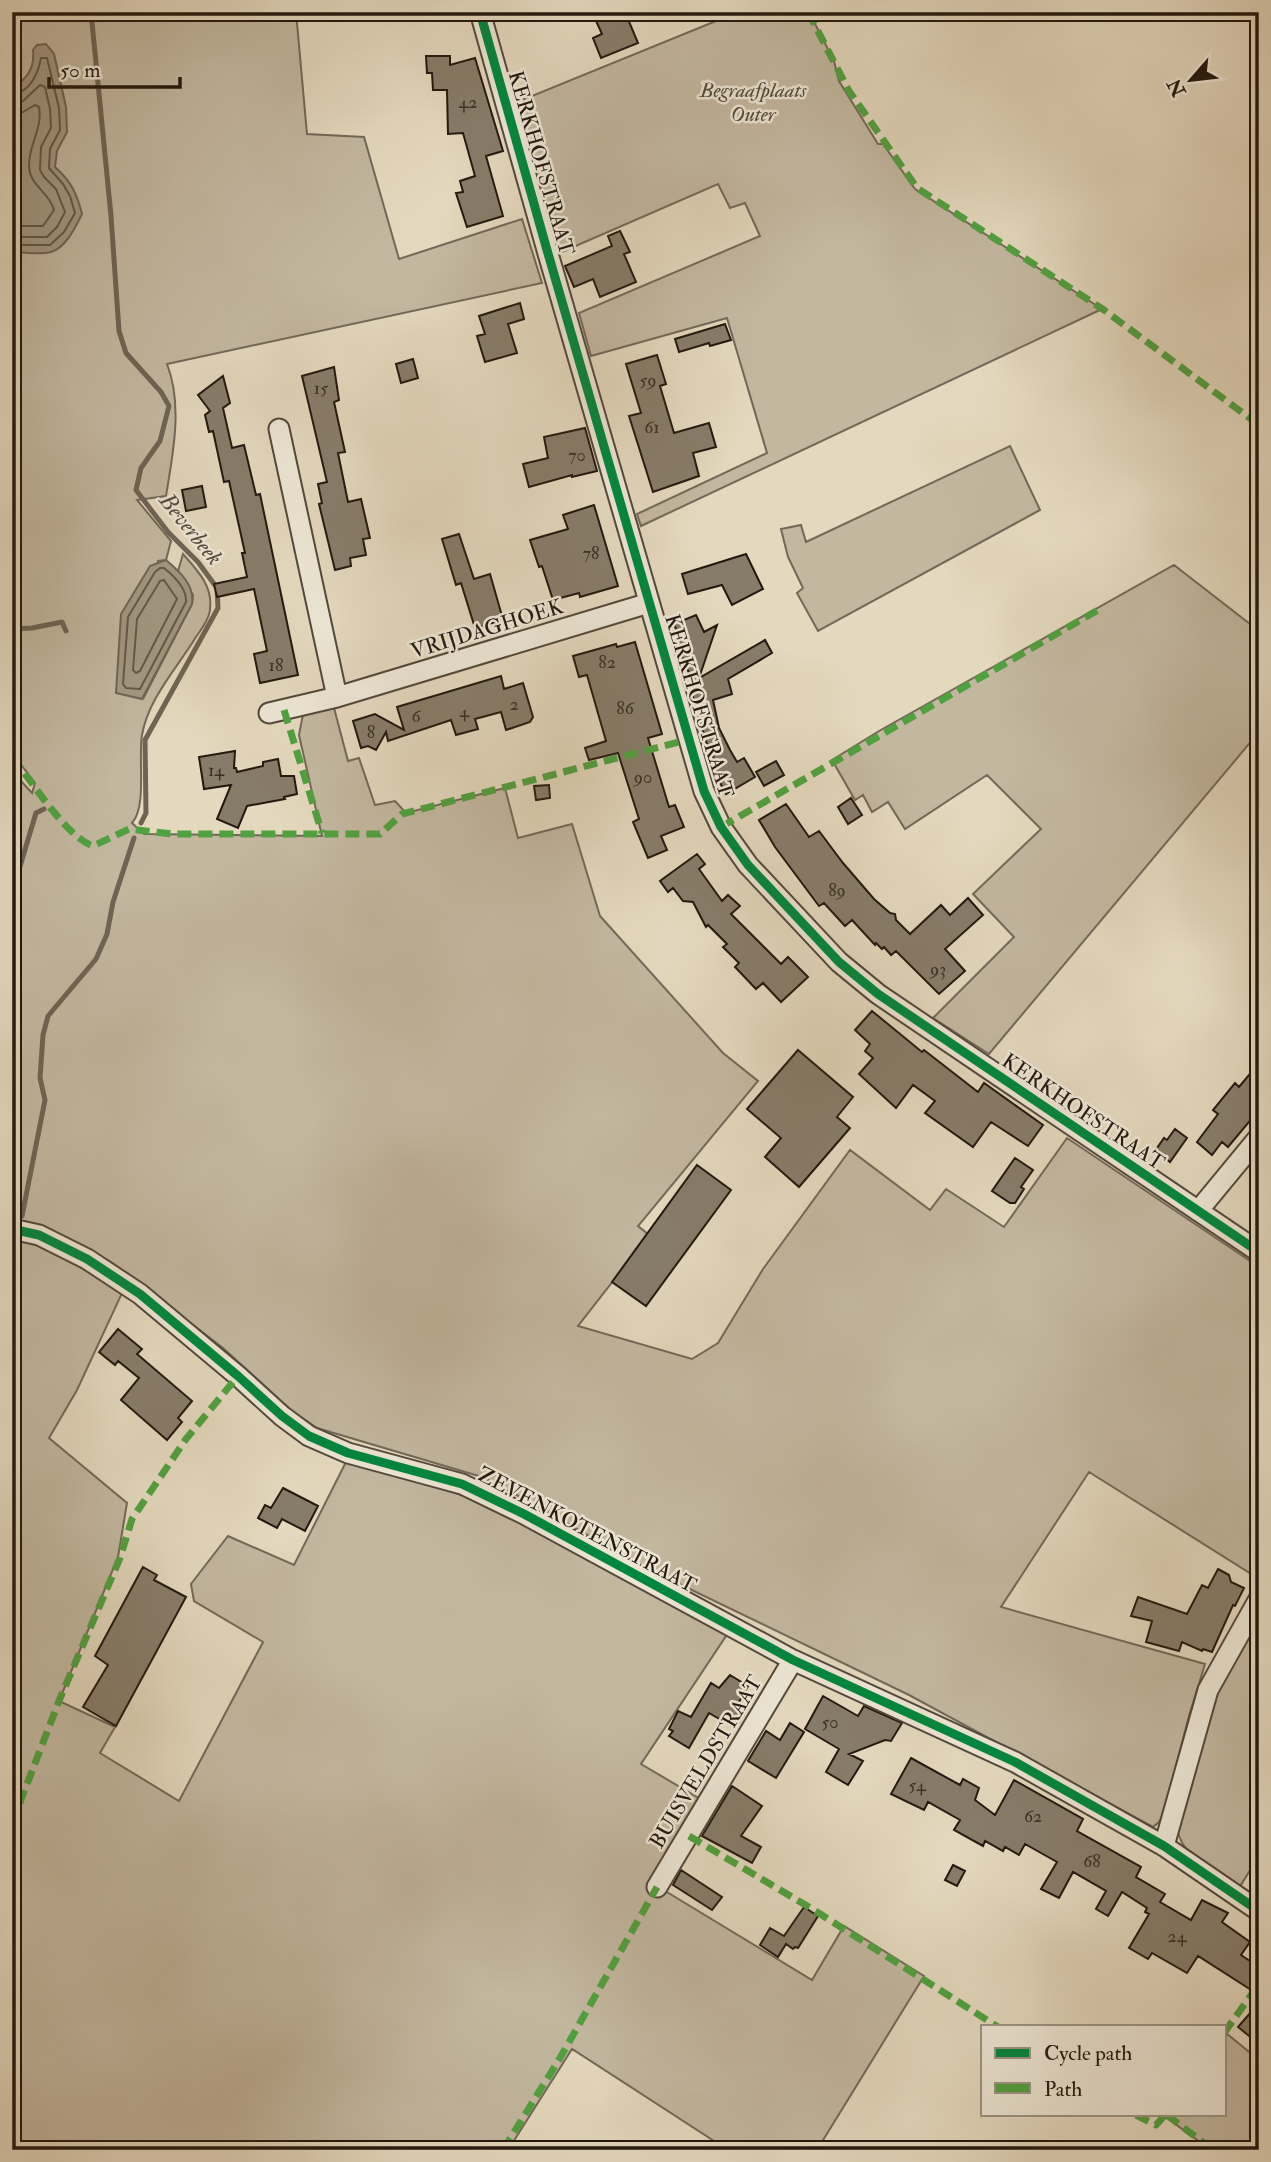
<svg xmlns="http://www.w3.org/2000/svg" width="1271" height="2162" font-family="'IM FELL Double Pica',serif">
  <rect width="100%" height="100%" fill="#e4d8be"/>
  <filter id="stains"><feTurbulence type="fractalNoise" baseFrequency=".00286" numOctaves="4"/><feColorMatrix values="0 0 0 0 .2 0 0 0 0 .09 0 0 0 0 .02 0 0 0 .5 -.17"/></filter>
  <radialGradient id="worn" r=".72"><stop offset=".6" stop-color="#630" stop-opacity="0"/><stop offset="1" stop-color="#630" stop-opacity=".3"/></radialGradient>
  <path fill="#c3b7a0" stroke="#736858" stroke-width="2" d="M12 12H296L307 134 364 137 399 259 522 219 542 283 167 364C183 405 173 453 166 496L137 500 171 541 166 560 158 561 143 699 192 604 193 595 178 571 183 554C197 570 213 586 210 609 210 618 201 630 196 637 177 668 148 699 142 735 138 759 147 807 132 823L144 834 322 836 299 735 303 714 334 708 348 761 359 758 375 805 395 801 406 813 505 788 518 838 572 824 600 916 723 1053 758 1081 638 1226 649 1235 578 1326 692 1359 718 1343 763 1269 850 1150 930 1210 946 1189 1004 1227 1067 1138 1259 1267V1574L1256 1577 1089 1472 1001 1607 1205 1664 1189 1716 1164 1813 1159 1822 1153 1827 909 1695 636 1563 534 1504 482 1477 317 1428 292 1411 223 1348 111 1262 64 1237 12 1217V771L32 793 35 783 12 753Z
    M738 12H809L834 61 839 81 878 144H883L915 189 1102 309 641 526 637 514 767 453 727 318 591 356 579 313 760 236 745 203 730 208 718 184 555 255 517 102Z
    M1010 446 1040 510 818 631 797 593 803 588 788 557 781 529 801 525 806 542Z
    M1174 565 1259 631V732L989 1054 933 1018 1014 937 973 894 1041 829 987 775 905 829 888 802 872 812 863 795 855 800 832 760 879 731Z
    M12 1234 33 1241 123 1291 77 1390 49 1438 127 1503 118 1557 59 1701 115 1727 100 1753 179 1801 263 1642 194 1601 191 1584 228 1536 294 1565 347 1460 478 1500 728 1633 641 1764 702 1800 652 1883 812 1980 844 1926 924 1976 817 2150H728L572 2049 508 2150H12Z
    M1259 1613V1856L1239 1888C1216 1872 1180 1857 1177 1827L1217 1687Z
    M1226 2033 1259 2060V2150H1211L1167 2118 1169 2115H1224V2037Z"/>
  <path fill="#a29782" stroke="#6f6454" stroke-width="2" d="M46 44 54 54 66 107 67 132 57 151 55 167C71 181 77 194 82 214 76 226 66 248 51 252 40 255 24 252 12 252V89C27 78 35 69 33 50L37 45Z
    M166 560C179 571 195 585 192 604L142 699 116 693 121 614 150 566Z"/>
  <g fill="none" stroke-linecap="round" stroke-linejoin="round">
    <path stroke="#625848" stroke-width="2" d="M12 95C30 92 38 74 41 58H47L59 108 60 130 50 149 49 168 63 184 70 196 75 213 64 232 50 245H12
      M12 103 23 101 40 85 45 87 50 109 51 128 41 147 40 170 44 177 56 189 65 212 57 227 47 237H12
      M12 114 23 112 35 105 39 107C43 129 28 145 29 167 30 186 50 193 54 210L43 226H12
      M160 568H164C174 576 187 588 186 602L140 689 126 688 123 684 128 617 155 572Z
      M164 580 177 599 140 671 136 673 133 670 137 619 160 581Z"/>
    <path stroke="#6f6454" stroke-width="5" d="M91 12 111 216 119 331 126 353 161 392 169 406 160 441 141 468 136 490 168 532 198 562 217 588 218 608 145 740 146 813 141 823
      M12 629 32 628 62 622 66 631
      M12 893 36 813 44 809
      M22 1216 45 1100 40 1078 43 1035 48 1016 96 959 107 934 113 902 134 838
      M12 1245 13 1243"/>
  </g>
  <path fill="#877c6a" stroke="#23180f" stroke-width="2" d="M592 12H625L638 43 601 58 593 38 602 34Z
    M426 56H450V65L475 58 503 151 486 156 503 216 467 227 456 193 463 192 460 181 475 176 463 133 448 134 447 90H433L432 73H427Z
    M620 231 630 252 624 254 636 282 600 297 593 279 574 287 565 266 612 246 608 236Z
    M520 303 524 319 508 324 517 353 485 362 477 336 485 334 479 316Z
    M725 324 731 340 710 346 709 343 679 352 675 339Z
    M657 355 666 384 660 386 674 433 709 423 716 447 693 453 699 476 653 492 629 416 641 413 626 364Z
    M413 359 418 378 401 383 396 364Z
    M334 367 339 400 334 402 345 452 338 453 348 502 361 499 370 538 363 539 366 555 350 558 351 566 335 570 319 504 322 503 318 484 327 482 302 376Z
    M223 376 230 403 223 408 232 448 244 445 256 495 260 494 298 675 260 683 254 654 267 651 254 589 217 597 214 584 247 577 242 553H245L229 481 224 482 213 431 209 432 205 415 210 411 198 395Z
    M585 428 597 471 572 477V475L529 487 523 464 548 458 544 437Z
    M202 486 206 507 186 511 182 490Z
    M594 505 618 586 580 597 579 593 553 600 542 566 539 567 530 540 568 529 563 515Z
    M459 534 474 579 490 574 504 623H492L475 628 461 583 456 585 442 539Z
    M746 554 763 589 732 605 722 585 688 594 682 574Z
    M696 615 704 632 717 625 699 678 765 640 772 653 728 679 732 694 713 700 719 728 730 750 737 762 744 758 755 777 726 794 709 762 714 759 706 742 691 690 696 689 672 634 677 632 674 624Z
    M635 642 662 734 648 738 669 807 675 805 684 827 661 836 667 850 648 858 633 822 639 819 618 753 589 760 585 748 606 741 587 675 579 677 573 656 616 644 617 647Z
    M501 676 504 689 523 683 533 717 530 722 506 730 501 712 475 719 478 729 456 735 451 720 388 741 386 732 376 750 368 746 361 748 353 721 375 714 404 730 397 707Z
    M235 751 234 768H236L237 772 263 766V762L278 759 281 776H294L297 794 284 797 285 799 247 806 238 828 217 819 231 785 204 789 199 757Z
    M776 761 784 775 764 786 756 772Z
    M549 785 550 798 536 800 534 786Z
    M851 798 862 815 848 824 838 807Z
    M786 804 809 837 819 831 843 863 874 899 890 913 895 914 896 920 910 934 941 905 950 915 968 898 983 915 945 949 965 971 939 994 896 951 891 955 884 947 882 949 876 943 875 945 852 920 845 926 824 903 819 906 775 847 759 820Z
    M697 854 705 864 699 869 722 901 728 895 740 906 731 914 781 964 788 957 808 977 781 1002 763 983 756 989 735 967 739 963 723 947 727 944 708 925 706 927 693 902 683 901 673 888 668 892 660 881Z
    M872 1011 922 1052 924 1050 978 1092 984 1083 1043 1125 1028 1146 991 1122 973 1147 925 1113 935 1101 913 1085 896 1108 859 1074 873 1058 865 1051 870 1044 855 1030Z
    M798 1050 853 1097 837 1117 850 1128 799 1187 765 1157 781 1138 747 1109Z
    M1259 1063V1110L1228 1147 1222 1142 1212 1155 1197 1142 1218 1114 1213 1110 1235 1083 1239 1087Z
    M1175 1129 1187 1138 1170 1162 1155 1151 1164 1138 1167 1140Z
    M1015 1158 1033 1170 1021 1187 1024 1189 1015 1203H1010L992 1191Z
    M697 1165 731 1190 646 1306 612 1282Z
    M118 1329 142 1349 137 1354 192 1401 178 1418 182 1422 167 1440 121 1400 139 1378 118 1361 115 1365 99 1352Z
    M283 1488 318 1506 305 1531 282 1519 277 1528 258 1518 265 1505 271 1508Z
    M143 1567 157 1575 154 1580 186 1597 116 1726 83 1707 108 1665 95 1656Z
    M1218 1569 1229 1575 1231 1582 1244 1588 1235 1606 1233 1605 1212 1652 1203 1649 1202 1651 1182 1642 1179 1651 1146 1642 1152 1621 1131 1616 1138 1597 1187 1614 1202 1585 1208 1588Z
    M730 1675 748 1686 735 1709 744 1714 735 1728 709 1713 689 1748 669 1736 673 1731 669 1729 678 1711 691 1717 711 1683 719 1688Z
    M823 1696 858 1716 864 1706 902 1723 891 1741 885 1740 849 1754 863 1761 848 1785 826 1772 839 1749 805 1729Z
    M790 1723 804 1732 776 1778 748 1761 766 1731 780 1740Z
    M911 1758 960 1785 963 1779 979 1788 975 1800 995 1815 1014 1780 1083 1819 1077 1831 1141 1867 1136 1877 1165 1894 1160 1902 1191 1920 1202 1900 1228 1913 1222 1922 1250 1942 1241 1955 1259 1967V1995L1198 1956 1187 1973 1152 1953 1148 1959 1129 1948 1149 1914 1145 1912 1147 1908 1122 1892 1108 1916 1096 1909 1106 1891 1073 1872 1059 1898 1041 1889 1057 1862 1025 1844 1019 1855 1005 1847 1003 1851 985 1841 983 1846 954 1830 960 1820 928 1802 924 1810 891 1794Z
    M732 1786 762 1806 741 1836 761 1847 752 1863 702 1836Z
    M953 1865 965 1871 957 1886 945 1880Z
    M681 1870 722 1897 712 1910 673 1885Z
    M804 1907 818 1916 798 1948 795 1947 793 1949 786 1944 778 1957 760 1945 770 1928 784 1936Z
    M1259 2003V2044L1238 2027Z"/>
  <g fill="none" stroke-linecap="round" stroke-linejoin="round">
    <defs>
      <path id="minor" d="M480 12 547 250 704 791 721 827 748 865 839 962 878 994 1259 1252
        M279 429 337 697
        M269 713 337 697 649 603
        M1198 1211 1259 1137
        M12 1229 39 1235 87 1259 140 1294 238 1376 282 1416 309 1436 348 1453 462 1484 524 1514 793 1660 1015 1762 1164 1846 1259 1911
        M1164 1846 1208 1690 1259 1599
        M657 1887 793 1660"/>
    </defs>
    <use href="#minor" stroke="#53483b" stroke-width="23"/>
    <use href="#minor" stroke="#ede6d5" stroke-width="19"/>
    <path stroke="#50a13f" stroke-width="7" stroke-dasharray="14 7" stroke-linecap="butt" d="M808 12 849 91 917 188 1104 310 1259 425
      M284 710 322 833
      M12 757C32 781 66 837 93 846L129 829 172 834H380L402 814 690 739
      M721 827 1098 610
      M12 1823 59 1701 120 1558 132 1519 186 1439 238 1376
      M689 1836 814 1910 998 2027
      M1224 2033 1259 1984
      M1136 2115 1156 2125 1165 2115
      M1167 2115 1213 2150
      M503 2150 560 2058 657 1887"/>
    <defs>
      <path id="cycleway" d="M480 12 547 250 704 791 721 827 748 865 839 962 878 994 1259 1252
        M12 1229 39 1235 87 1259 140 1294 238 1376 282 1416 309 1436 348 1453 462 1484 524 1514 793 1660 1015 1762 1164 1846 1259 1911"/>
    </defs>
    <use href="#cycleway" stroke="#ede6d5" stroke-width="13"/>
    <use href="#cycleway" stroke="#00873e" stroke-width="9"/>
  </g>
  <g text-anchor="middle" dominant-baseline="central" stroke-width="5" stroke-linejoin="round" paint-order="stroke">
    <g font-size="18" fill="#3c3126">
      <text x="468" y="102">42</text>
      <text x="648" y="380">59</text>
      <text x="321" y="388">15</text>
      <text x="652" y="427">61</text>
      <text x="577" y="455">70</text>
      <text x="591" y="553">78</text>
      <text x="607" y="662">82</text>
      <text x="276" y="665">18</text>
      <text x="514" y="704">2</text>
      <text x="625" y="708">86</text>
      <text x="464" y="711">4</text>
      <text x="416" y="716">6</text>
      <text x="371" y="732">8</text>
      <text x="216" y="770">14</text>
      <text x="643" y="777">90</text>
      <text x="837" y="890">89</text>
      <text x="938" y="969">93</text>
      <text x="830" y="1722">50</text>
      <text x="917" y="1785">54</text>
      <text x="1033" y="1816">62</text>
      <text x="1092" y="1861">68</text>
      <text x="1177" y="1936">24</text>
    </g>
    <g font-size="21" font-style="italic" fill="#53483a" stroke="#ede6d5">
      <text x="753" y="90">Begraafplaats<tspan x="753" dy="24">Outer</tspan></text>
    </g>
    <g font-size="21" fill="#23180f" stroke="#ede6d5">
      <text transform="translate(541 163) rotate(74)">KERKHOFSTRAAT</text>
      <text transform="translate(487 629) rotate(-17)">VRIJDAGHOEK</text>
      <text transform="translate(699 706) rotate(73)">KERKHOFSTRAAT</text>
      <text transform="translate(1083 1112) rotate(34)">KERKHOFSTRAAT</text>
      <text transform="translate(587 1530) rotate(28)">ZEVENKOTENSTRAAT</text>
      <text transform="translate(706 1762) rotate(-59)">BUISVELDSTRAAT</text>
    </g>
    <g font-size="23" font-style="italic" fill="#564b3d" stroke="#ede6d5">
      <text transform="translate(191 529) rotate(51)">Beverbeek</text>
    </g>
  </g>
  <rect width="1271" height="2162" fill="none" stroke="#e4d8be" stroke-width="42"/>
  <rect x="14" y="14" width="1243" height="2134" fill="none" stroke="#23180f" stroke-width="3.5"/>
  <rect x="21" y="21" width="1229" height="2120" fill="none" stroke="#23180f" stroke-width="2"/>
  <rect x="981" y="2025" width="245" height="91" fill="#ede6d5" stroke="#9c9486" stroke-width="2"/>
  <rect x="995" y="2048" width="35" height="10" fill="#00873e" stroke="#9c9486" stroke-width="2"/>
  <text x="1044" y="2060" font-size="21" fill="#23180f">Cycle path</text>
  <rect x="995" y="2083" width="35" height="10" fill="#50a13f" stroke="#9c9486" stroke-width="2"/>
  <text x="1044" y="2096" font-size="21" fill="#23180f">Path</text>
  <g transform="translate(1191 80) rotate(242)" stroke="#ede6d5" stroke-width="5" paint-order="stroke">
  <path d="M0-5L12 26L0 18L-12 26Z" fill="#23180f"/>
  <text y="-10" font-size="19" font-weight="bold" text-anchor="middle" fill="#23180f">N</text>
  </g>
  <path d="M49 77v10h131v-10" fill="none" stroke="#23180f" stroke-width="3.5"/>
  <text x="60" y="77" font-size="21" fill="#23180f" stroke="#ede6d5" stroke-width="5" paint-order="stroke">50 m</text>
  <rect width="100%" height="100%" filter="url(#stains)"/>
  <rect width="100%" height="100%" fill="url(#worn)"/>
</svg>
